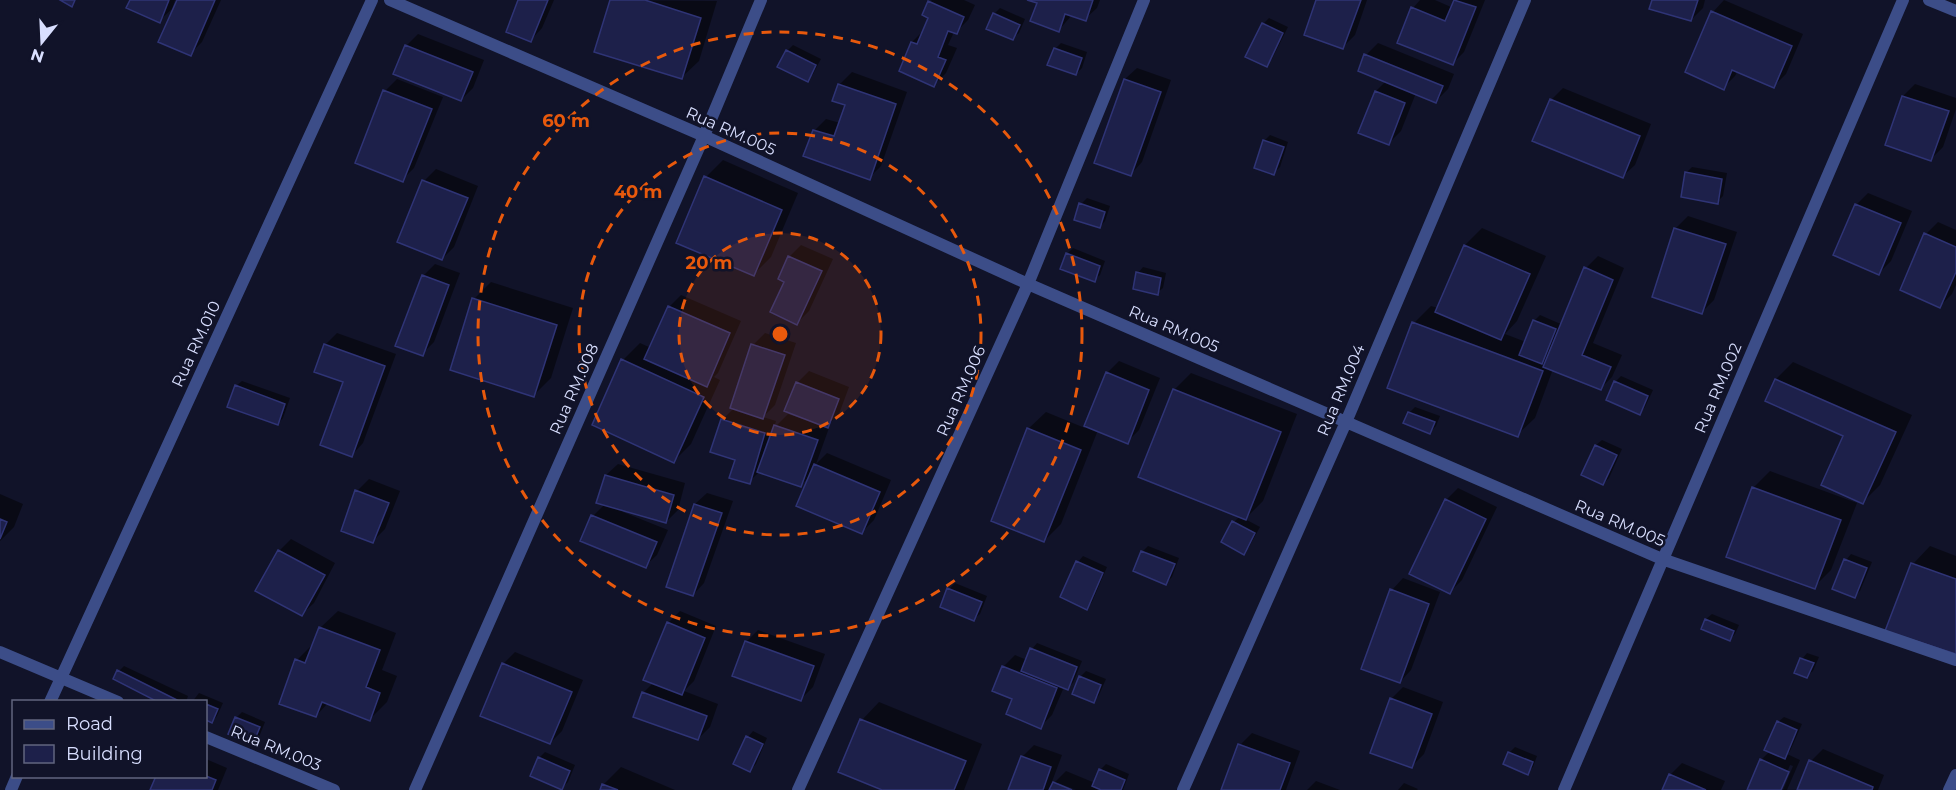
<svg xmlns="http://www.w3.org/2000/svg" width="1956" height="790" font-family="Montserrat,sans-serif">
  <rect width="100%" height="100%" fill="#111329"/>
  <path fill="#0007" d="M132 0H175L172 9 159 21Z
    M178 0H221L202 42 190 54Z
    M520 0H554L542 28 531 40Z
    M611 0 717 1 699 61 681 78Z
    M932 0H964L975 5 968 20 956 32H954L948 45 957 48 946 73 934 85 912 42 924 30 930 17 929 2Z
    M1031 0H1100L1097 8 1085 19 1072 15 1059 30 1039 2Z
    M1318 0H1367L1355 35 1343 47Z
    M1420 0H1435L1451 7 1455 0H1485L1464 52 1452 64 1413 8Z
    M1653 0H1705L1703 8 1691 20Z
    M1724 0 1803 34 1786 74 1774 86 1738 70 1735 76 1723 88 1687 72 1713 12Z
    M1000 8 1025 19 1019 33 1013 38 994 14Z
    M1269 18 1288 27 1272 59 1266 65 1263 24Z
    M418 34 484 60 473 88 461 100 406 46Z
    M1061 43 1087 52 1082 68 1076 74 1055 49Z
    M1378 43 1454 74 1448 89 1436 101 1416 93 1401 131 1389 143 1360 132 1376 91 1386 81 1366 55Z
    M793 45 821 59 813 74 808 80 787 51Z
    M1137 68 1171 80 1142 162 1131 174 1096 162 1125 79Z
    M852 72 907 92 881 166 869 178 814 131 826 119 840 123 847 104 834 100 840 84Z
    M397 79 443 97 414 168 402 180 357 162 385 91Z
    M1915 84 1956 98V109L1943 147 1931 159 1887 144 1903 96Z
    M1563 88 1651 124 1635 165 1623 176 1551 100Z
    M1270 135 1288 142 1280 167 1274 173 1264 141Z
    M723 160 798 193 771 257 754 274 706 177Z
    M1692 167 1727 173 1723 196 1717 202 1686 173Z
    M436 169 478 186 454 247 442 259 424 181Z
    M1868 193 1912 211 1891 261 1879 273 1856 205Z
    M1087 198 1110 206 1105 221 1100 227 1081 204Z
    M1688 216 1737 232 1714 300 1702 312 1654 296 1676 228Z
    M1938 222 1956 230V285L1952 294 1940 306 1926 234Z
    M1482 228 1546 256 1517 321 1505 334 1526 342 1534 321 1540 315 1563 325 1586 268 1598 256 1624 268 1593 343 1622 355 1612 377 1600 389 1553 369 1535 418 1517 435 1414 323 1431 306 1438 308 1465 245Z
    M801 245 833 259 809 311 797 323 786 281 780 278 789 257Z
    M1073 248 1105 261 1100 275 1094 280 1067 254Z
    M435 264 460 273 434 342 422 354 423 276Z
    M1143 267 1166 273 1163 288 1157 293 1138 273Z
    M491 282 573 308 551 378 533 396 474 299Z
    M681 295 741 321 718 373 714 377 720 380 691 444 674 461 623 360 640 343 651 348 669 307Z
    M337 333 396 354 363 443 352 455 345 381 325 345Z
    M765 333 796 343 775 405 763 417 776 421 774 428 788 414 803 419 797 383 809 371 849 387 839 414 826 427 829 428 816 464 827 453 891 480 874 520 862 532 811 475 800 486 760 471 749 482 736 459 722 420 734 408 753 345Z
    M1119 361 1160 378 1139 430 1127 442 1098 430 1061 524 1044 541 1028 429 1046 412 1085 428 1107 373Z
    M1793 362 1912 415 1880 485 1863 502 1845 435 1767 400 1776 379Z
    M1191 373 1297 414 1263 501 1245 519 1260 527 1249 547 1243 553 1223 541 1234 522 1240 516 1174 390Z
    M1621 376 1653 390 1645 407 1640 413 1608 399 1615 382Z
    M242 381 290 398 283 418 278 424 236 386Z
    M1415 407 1440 416 1436 426 1430 432 1405 423 1410 412Z
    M1602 440 1622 449 1609 478 1603 484 1596 445Z
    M618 464 685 483 678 510 666 522 624 510 623 512 668 530 657 555 645 566 593 516 605 504 606 475Z
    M1770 471 1857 503 1831 570 1814 587 1753 488Z
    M369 479 400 491 385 529 373 541 357 491Z
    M1458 488 1497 507 1462 580 1450 592 1446 500Z
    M707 493 733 501 704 583 693 595 695 504Z
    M0 494 23 504 14 527 0 541Z
    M291 539 335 563 314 603 302 614 279 551Z
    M1148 546 1179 558 1172 577 1166 583 1135 570 1142 552Z
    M1930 546 1956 556V654L1887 630 1913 564Z
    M1851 554 1872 562 1860 591 1854 596 1846 560Z
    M1083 556 1107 567 1092 602 1087 608 1078 562Z
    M1403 578 1440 592 1411 670 1400 682 1392 590Z
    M955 583 987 596 980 614 974 619 949 589Z
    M338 611 396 633 382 670 397 676 387 702 370 719 328 703 316 716 297 660 314 643 320 628Z
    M680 611 716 626 694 681 684 691 718 704 710 727 698 739 643 693 654 682 668 623Z
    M1712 614 1739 625 1735 634 1730 639 1703 628 1706 619Z
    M758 630 825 654 813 687 801 699 746 642Z
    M1037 643 1082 661 1073 683 1067 688 1064 687 1052 715 1040 727 1014 699 1003 667 1015 655 1027 660 1032 649Z
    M515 652 583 680 562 731 550 743 503 664Z
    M1807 653 1819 657 1813 671 1807 676 1796 672 1802 659Z
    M124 666 188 696 186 702H162L119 671Z
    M1086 671 1106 679 1099 695 1094 701 1080 677Z
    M1403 687 1443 702 1424 754 1412 766 1391 699Z
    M199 693 223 703 217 716 212 722 206 719V702H192Z
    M879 702 982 744 964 790H886L840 772 862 720Z
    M242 712 265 722 259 737 253 743 236 718Z
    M1784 717 1802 724 1790 751 1787 754 1800 760 1787 790H1783L1793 766 1790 765 1780 790H1748L1761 760 1770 751 1778 722Z
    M753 731 767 738 756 764 750 770 748 737Z
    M1252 733 1300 751 1286 790H1223L1240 745Z
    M1034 745 1062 755 1050 787 1066 771 1095 783 1100 770 1106 764 1129 774 1123 790H1076L1058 783V786L1068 790H1010L1022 757Z
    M1515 747 1537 756 1533 767 1527 773 1509 753Z
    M1823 749 1884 775 1878 790H1798L1811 761Z
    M545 752 575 765 568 782 562 788 539 758Z
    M206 759 227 768 218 790H152L206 776Z
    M1682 763 1725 781 1721 790H1664L1670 775Z
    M621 767 675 790H601L604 784Z
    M1316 781 1340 790H1307Z
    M1404 783 1418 789 1417 790H1398Z"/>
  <path fill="#1d204a" stroke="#2f3476" stroke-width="1.5" d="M60 0H75L72 7Z
    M130 0H169L160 23 126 8Z
    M177 0H215L191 56 158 42Z
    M518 0H548L531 42 506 32Z
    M610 0H645L701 18 682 79 594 52Z
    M1027 0H1093L1086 21 1065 14 1059 32 1030 21 1037 3Z
    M1316 0H1361L1343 49 1304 35Z
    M1454 0 1476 7 1453 65 1397 43 1411 7 1445 21Z
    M1652 0H1698L1691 21 1649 9Z
    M928 1 964 17 957 34 948 31 938 57 946 60 934 87 899 71 911 42 917 44 928 18 922 15Z
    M1711 11 1792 46 1774 88 1732 70 1724 90 1685 72Z
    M993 13 1020 25 1013 40 986 29Z
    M1262 23 1283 33 1267 67 1245 57Z
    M405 45 473 72 461 101 393 74Z
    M1054 48 1082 58 1076 75 1047 65Z
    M786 50 816 65 808 82 777 67Z
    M1364 54 1443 86 1436 103 1358 71Z
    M1124 79 1161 92 1131 176 1094 163Z
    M838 84 896 104 870 180 803 156 813 130 834 136 845 105 832 101Z
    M383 90 432 109 403 182 355 163Z
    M1375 91 1405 103 1389 145 1358 133Z
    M1902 96 1949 111 1931 161 1885 145Z
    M1550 99 1640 136 1623 178 1532 141Z
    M1263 140 1284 147 1274 175 1254 168Z
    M1685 172 1722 179 1718 204 1681 197Z
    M704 176 782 210 754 276 676 243Z
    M422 180 468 198 442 260 397 242Z
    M1079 203 1105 212 1100 228 1074 220Z
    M1855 204 1901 223 1879 275 1833 255Z
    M1674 228 1726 244 1702 314 1652 297Z
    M1924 233 1956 247V272L1940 308 1900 290Z
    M1464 245 1530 274 1501 340 1435 312Z
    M1066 253 1100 266 1095 282 1060 269Z
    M788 256 822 271 797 325 770 312 784 282 778 279Z
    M1584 267 1613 280 1582 355 1611 367 1601 390 1543 367Z
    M1136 272 1161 278 1158 295 1133 289Z
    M422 275 449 285 423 356 395 346Z
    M472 298 557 325 534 397 450 370Z
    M668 306 730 333 707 387 644 359Z
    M1533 320 1556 329 1542 364 1519 355Z
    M1412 322 1543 371 1518 437 1387 388Z
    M324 344 385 366 352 457 320 445 343 382 314 372Z
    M751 344 785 355 763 419 730 408Z
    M621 359 704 397 674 463 592 425Z
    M1106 372 1149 390 1128 444 1084 426Z
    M1775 379 1896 432 1863 504 1821 485 1843 436 1765 401Z
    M1614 381 1648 396 1640 415 1606 400Z
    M796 382 839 399 828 428 784 411Z
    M235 385 285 404 278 425 227 407Z
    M1173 389 1281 432 1246 520 1138 477Z
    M1408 412 1435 422 1430 434 1403 423Z
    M721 419 765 433 750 484 729 478 735 460 710 452Z
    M774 425 818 440 801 487 757 472Z
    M1027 428 1081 450 1044 542 991 521Z
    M1595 445 1617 455 1603 485 1581 475Z
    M814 464 880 492 862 534 796 506Z
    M605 475 674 495 666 523 596 503Z
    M1752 487 1841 520 1815 589 1726 557Z
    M355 490 389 503 373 543 341 531Z
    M1445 499 1486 519 1450 594 1409 574Z
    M694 504 722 513 693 596 666 587Z
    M591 515 657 542 646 568 580 541Z
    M0 519 7 522 0 539Z
    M1232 521 1255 533 1244 555 1221 542Z
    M278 550 325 575 302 616 255 591Z
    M1141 551 1175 564 1166 585 1133 571Z
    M1844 559 1867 568 1855 598 1832 589Z
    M1076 561 1103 573 1087 610 1060 597Z
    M1911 563 1956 579V654L1885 631Z
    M947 588 982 602 974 621 940 607Z
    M1390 589 1429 604 1400 683 1361 669Z
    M1705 619 1734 631 1730 641 1701 629Z
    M667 622 705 638 682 695 643 680Z
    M319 627 380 650 366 687 380 693 370 721 322 702 316 717 279 704 295 659 305 663Z
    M745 641 814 666 801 701 732 676Z
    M1030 648 1077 667 1068 690 1021 671Z
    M1800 658 1814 663 1807 678 1794 673Z
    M502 663 572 692 550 744 480 716Z
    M1002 666 1057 688 1041 729 1006 714 1012 699 992 691Z
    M117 670 181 702H158L113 679Z
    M1079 676 1101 685 1094 703 1072 694Z
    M642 692 707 716 698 740 633 717Z
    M1390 698 1432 714 1412 768 1370 753Z
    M206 704 218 709 212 723 206 720Z
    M235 717 260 727 253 744 228 734Z
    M860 719 966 761 954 790H882L838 772Z
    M1777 721 1797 730 1785 759 1764 750Z
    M746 736 763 744 750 772 733 764Z
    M1238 744 1290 763 1280 790H1221Z
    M1508 752 1533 762 1528 775 1503 764Z
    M1021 756 1051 767 1043 790H1008Z
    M538 757 570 771 562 790 530 776Z
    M1760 759 1789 772 1781 790H1747Z
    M1809 760 1873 787 1872 790H1797Z
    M1099 769 1125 780 1121 790H1101L1092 786Z
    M1669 774 1706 790H1662Z
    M156 776H206L216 780 212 790H150Z
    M1053 782 1072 790H1049Z
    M602 784 618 790H600Z"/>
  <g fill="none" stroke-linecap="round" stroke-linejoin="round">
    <path stroke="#3c4d88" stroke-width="12" d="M390 0 704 136 1028 284 1662 559 1956 660
      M1929 0 1956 11
      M0 652 118 702
      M50 702 372 0
      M206 737 334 790
      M11 790 17 776
      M415 790 704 136 761 0
      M798 790 1028 284 1144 0
      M1183 790 1346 422 1525 0
      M1564 790 1903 0
      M1949 790 1956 775"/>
  </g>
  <circle cx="780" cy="334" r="101" fill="#e8590c" fill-opacity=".12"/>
  <g fill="none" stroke="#e8590c" stroke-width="3" stroke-dasharray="10 8">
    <circle cx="780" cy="334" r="101"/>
    <circle cx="780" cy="334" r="201"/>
    <circle cx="780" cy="334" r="302"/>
  </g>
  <g text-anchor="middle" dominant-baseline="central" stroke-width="5" stroke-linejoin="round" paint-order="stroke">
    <g font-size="16" fill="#d9dfff" stroke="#111329">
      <text transform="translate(731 131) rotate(24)">Rua RM.005</text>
      <text transform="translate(1174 329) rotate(23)">Rua RM.005</text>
      <text transform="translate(196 344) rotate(-65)">Rua RM.010</text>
      <text transform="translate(1718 388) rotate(-67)">Rua RM.002</text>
      <text transform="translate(574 389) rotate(-66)">Rua RM.008</text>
      <text transform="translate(1341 390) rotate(-67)">Rua RM.004</text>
      <text transform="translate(961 391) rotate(-66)">Rua RM.006</text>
      <text transform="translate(1620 523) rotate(23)">Rua RM.005</text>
      <text transform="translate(276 748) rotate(22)">Rua RM.003</text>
    </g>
  </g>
  <circle cx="780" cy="334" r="9" fill="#e8590c" stroke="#111329" stroke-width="3"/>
  <g font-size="18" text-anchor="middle" font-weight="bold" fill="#e8590c" stroke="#111329" stroke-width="5" stroke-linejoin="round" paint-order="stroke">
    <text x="566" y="127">60 m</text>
    <text x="638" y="198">40 m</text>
    <text x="709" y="269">20 m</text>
  </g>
  <rect x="12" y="700" width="195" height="78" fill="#111329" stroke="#61657f" stroke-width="1.5"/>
  <rect x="24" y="720" width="30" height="9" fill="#3c4d88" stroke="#61657f" stroke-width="1.5"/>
  <text x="66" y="730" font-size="18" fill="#d9dfff">Road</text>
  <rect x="24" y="745" width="30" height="18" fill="#1d204a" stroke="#61657f" stroke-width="1.5"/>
  <text x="66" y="760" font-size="18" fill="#d9dfff">Building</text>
  <g transform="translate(42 42) rotate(198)" stroke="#111329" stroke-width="4.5" paint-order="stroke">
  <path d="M0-4.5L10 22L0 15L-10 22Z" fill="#d9dfff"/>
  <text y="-9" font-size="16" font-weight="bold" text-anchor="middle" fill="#d9dfff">N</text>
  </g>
</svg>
